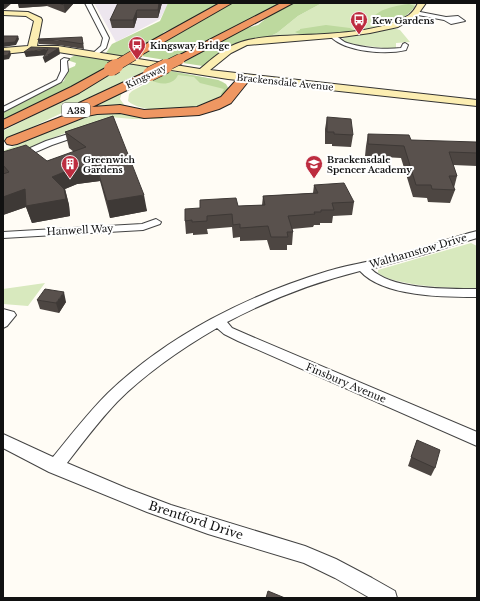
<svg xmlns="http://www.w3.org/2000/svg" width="480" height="601" font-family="'Libre Baskerville',serif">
  <rect width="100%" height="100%" fill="#fffcf5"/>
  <path fill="#ede6ee" d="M94 3H169L160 19 116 42Z"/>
  <path fill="#d8e9be" d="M322 3H416C405 36 299 36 268 37L277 33 298 16Z
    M392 28 400 30 410 42 396 43V48L393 49 350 44 342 41V39L346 37Z
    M130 63 152 67 85 102 3 141V131L82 91Z
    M170 71 218 80 223 82 228 87C226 90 224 95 222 97 206 111 143 116 128 101L129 94 132 91Z
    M122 92 120 99 125 106 83 111Z
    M109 110 165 117 162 119H133L110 117 103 119V121L65 133 3 159V151L77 117Z
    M471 243 477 246V288C456 289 394 286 378 273V270Z
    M45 283 28 306 3 304V289Z"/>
  <path fill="#bdd99e" d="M168 3H221L179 26 164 32 156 41 81 83 3 120V112L64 81 68 69 75 66 76 63 67 60 75 55 102 59 112 44 160 21Z
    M232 3H284L174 57 165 60 141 56Z
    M294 3H322L298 16 277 33 268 37 239 43 203 66 183 63 240 30 258 25 269 16Z
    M409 4 415 6C404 22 391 21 374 22L372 21C374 9 399 5 409 4Z
    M326 25 350 28 355 31C339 34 309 40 295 32L300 30V29Z
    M170 71 218 80 226 84 229 90 224 96 221 94 224 89 200 83 194 77 178 75C173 86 159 85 151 80Z"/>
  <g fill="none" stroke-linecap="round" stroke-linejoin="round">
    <defs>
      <path id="street" d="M85 3H91L109 38 106 48 94 57 91 55 101 46 103 38Z
        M415 11 446 17 458 16 465 21 451 24 444 20 413 14 412 13Z
        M331 35C337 34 341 41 347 43 363 48 385 50 401 48L403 44 405 43 408 45 406 50C386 55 346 52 331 37Z
        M64 58 69 59 67 61 68 71 61 82 3 112V107L57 80 61 71V60Z
        M81 130 85 132 84 134 52 145 3 166V160L46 141Z
        M156 219 161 222 160 224 143 230 3 238V232L142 224Z
        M477 231V238L425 254 371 269C392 290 448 289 477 289V297C445 297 383 297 360 271 312 283 271 299 227 322L232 328 248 335 477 432V446L238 341 224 334 217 328C181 349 146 373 117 402 99 421 83 442 67 463L126 488 171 505 305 546 336 559 372 578 395 591 397 598H370L335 578 304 563 208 534 147 512 49 472 3 448V434L53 457C71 435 88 413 108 393 169 335 248 295 328 271 352 264 378 260 402 254 427 247 452 237 477 231Z
        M3 309 14 312 16 315 7 326 3 328Z"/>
      <path id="secondary" d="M418 3H426L416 17 398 27 370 33 342 37 247 45 231 53 210 70 477 100V106L228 79 58 52 32 51 3 54V48L28 46 34 21 26 16 3 15V11L28 12 41 18 42 20 37 46H58L200 69C213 58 225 47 241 42 253 38 267 37 280 36 317 34 377 35 409 15 413 12 416 7 418 3Z"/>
      <path id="highway" d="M220 3H232L143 54H135L133 52 135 50Z
        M281 3H293L184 61H176L174 59 176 57Z
        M111 65 115 67 117 69 115 71 79 93 3 129V120L71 87Z
        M150 70 154 71 156 74 154 77 92 107 120 105 144 110 197 107 221 97 241 75H249L251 78 231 103 219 109 199 115 144 118 120 113 97 114 87 116 17 144 12 145 7 144 5 141 7 138 81 109 77 106 79 103Z"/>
    </defs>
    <use href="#street" stroke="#444" stroke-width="2"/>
    <use href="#secondary" stroke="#333" stroke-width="2"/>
    <use href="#highway" stroke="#222" stroke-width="2"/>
    <use href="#street" fill="#fff" fill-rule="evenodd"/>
    <use href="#secondary" fill="#fceeb2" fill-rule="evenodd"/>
    <use href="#highway" fill="#ef9762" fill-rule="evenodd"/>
    <defs>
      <path id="highway-bridge-far1" d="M114 67 139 52
        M164 67 180 59"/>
      <path id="highway-bridge" d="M111 69 116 66
        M150 74 166 66"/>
    </defs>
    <use href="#highway-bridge-far1" stroke="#222" stroke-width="11" stroke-linecap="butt"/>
    <use href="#highway-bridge" stroke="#222" stroke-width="15" stroke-linecap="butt"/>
    <use href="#highway-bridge-far1" stroke="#ef9762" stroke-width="10"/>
    <use href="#highway-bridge" stroke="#ef9762" stroke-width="14"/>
  </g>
  <path fill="#4d4642" d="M18 3H74L65 13 47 6 19 8Z
    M107 3H162L158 18H137L134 28H112L110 20 118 4H107Z
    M38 39 83 42 84 49 58 45 39 44Z
    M113 116 147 211 110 218 100 181 77 184 65 189 69 205 70 216 32 223 26 207 3 215V152L47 161 74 152 69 148 65 132Z
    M327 117 353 135 351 147 332 146V144H325V129Z
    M368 134 411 140 477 145V166L453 165 457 176 454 188 455 190 450 203 428 202 427 198 413 197 401 158 365 156 366 146Z
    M314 185 354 202 352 215 333 216 332 223H320V225H314L313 227 292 229 293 232 292 245H287V250H270L267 240 240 241V237L233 238 232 227 207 229 208 234 193 235V233L186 234 185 221 200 208 262 205 263 196 313 193Z
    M37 300 66 302 59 313 40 309Z
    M417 440 435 468 431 476 408 466Z"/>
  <path fill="#3e3936" d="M3 3H12L5 9H3Z
    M18 3H47V6L19 8Z
    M66 3H74L65 13 64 5Z
    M159 3H162L158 18V10Z
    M137 10V18L134 28 133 20Z
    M18 36 19 39 16 45 3 47V43Z
    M59 48 60 54 45 63 43 58 48 55 26 57 24 52Z
    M10 51 11 55 9 59 3 60V56Z
    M96 165 100 181 77 184 65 189 69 205 70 216 32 223 26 207 3 215V197L74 168Z
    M144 195 147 211 110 218 107 201Z
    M64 292 66 302 59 313 56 303Z"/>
  <path fill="#59514d" stroke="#3e3936" d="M58 3H66L64 5Z
    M118 3H159L158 10H137L133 20H110Z
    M3 36H18L15 42 3 43Z
    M82 37 83 44 57 40H38V39Z
    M31 47 59 48 43 58 48 49 24 52Z
    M3 51H10L8 55 3 56Z
    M113 116 144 195 107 201 96 165 74 168 52 177 64 189 66 199 26 206 25 189 3 197V174L9 172 3 165V152L26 145 47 161 86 147 65 132Z
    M327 117 351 119 353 135 334 134V132H327Z
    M368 134 409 135 411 140 476 142 477 145V153L449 152 457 176H449L455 190 432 189 431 185H416L404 146 368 144Z
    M344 183 354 202 332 203 334 210H321V212H314L315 214 288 216 293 232H287L288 237H271L268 226 240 228V224L233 225 232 214 207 216V221L192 222V220L185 221V209L200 208V200L236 198 238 206 265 205 263 196 318 193 314 185Z
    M45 289 64 292 56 303 37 300Z
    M417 440 440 450 435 468 411 457Z
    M268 591 285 598H266Z"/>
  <defs>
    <symbol id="bus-pin" viewBox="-11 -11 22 30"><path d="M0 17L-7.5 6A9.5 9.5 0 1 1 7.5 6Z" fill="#bd2c3f" stroke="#fff"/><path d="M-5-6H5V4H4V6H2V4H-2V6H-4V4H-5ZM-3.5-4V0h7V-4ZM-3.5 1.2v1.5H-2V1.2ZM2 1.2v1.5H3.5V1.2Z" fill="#fff"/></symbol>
    <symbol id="building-pin" viewBox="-11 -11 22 30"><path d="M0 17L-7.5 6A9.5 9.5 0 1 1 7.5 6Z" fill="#bd2c3f" stroke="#fff"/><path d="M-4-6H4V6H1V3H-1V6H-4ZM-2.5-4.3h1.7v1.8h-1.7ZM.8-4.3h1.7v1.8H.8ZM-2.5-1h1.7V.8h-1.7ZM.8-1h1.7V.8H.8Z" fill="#fff"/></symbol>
    <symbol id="school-pin" viewBox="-11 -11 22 30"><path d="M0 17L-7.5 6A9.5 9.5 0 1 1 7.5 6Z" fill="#bd2c3f" stroke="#fff"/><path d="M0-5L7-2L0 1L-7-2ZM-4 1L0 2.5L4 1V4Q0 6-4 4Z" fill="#fff"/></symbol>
  </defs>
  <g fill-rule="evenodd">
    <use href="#bus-pin" x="349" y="10" width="20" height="27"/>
    <use href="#bus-pin" x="127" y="35" width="20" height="27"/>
    <use href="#building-pin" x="60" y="154" width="20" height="27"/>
    <use href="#school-pin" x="304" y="154" width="20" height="27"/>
  </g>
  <g text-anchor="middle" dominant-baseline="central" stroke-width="4" stroke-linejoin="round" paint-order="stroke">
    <g font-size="9" font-weight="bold" fill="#111" stroke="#fff" text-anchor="start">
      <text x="372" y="20">Kew Gardens</text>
      <text x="150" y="45">Kingsway Bridge</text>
      <text x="83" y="159">Greenwich<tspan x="83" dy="10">Gardens</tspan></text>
      <text x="327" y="159">Brackensdale<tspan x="327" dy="10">Spencer Academy</tspan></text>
    </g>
    <g font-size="9" fill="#111" stroke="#fff">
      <text transform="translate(146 76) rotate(-26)">Kingsway</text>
      <text transform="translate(285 82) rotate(6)">Brackensdale Avenue</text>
    </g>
    <rect fill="#fff" stroke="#585858" stroke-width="1" x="62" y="103" width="28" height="14" rx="3"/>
    <g font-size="9" font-weight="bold" fill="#111">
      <text x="76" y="110">A38</text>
    </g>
    <g font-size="10" fill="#111" stroke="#fff">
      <text transform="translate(80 230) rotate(-3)">Hanwell Way</text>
      <text transform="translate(418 251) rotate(-16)">Walthamstow Drive</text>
      <text transform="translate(346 383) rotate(23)">Finsbury Avenue</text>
    </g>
    <g font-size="12" fill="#111" stroke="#fff">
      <text transform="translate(196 520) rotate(18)">Brentford Drive</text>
    </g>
  </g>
  <rect width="480" height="601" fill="none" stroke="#111111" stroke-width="8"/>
</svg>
